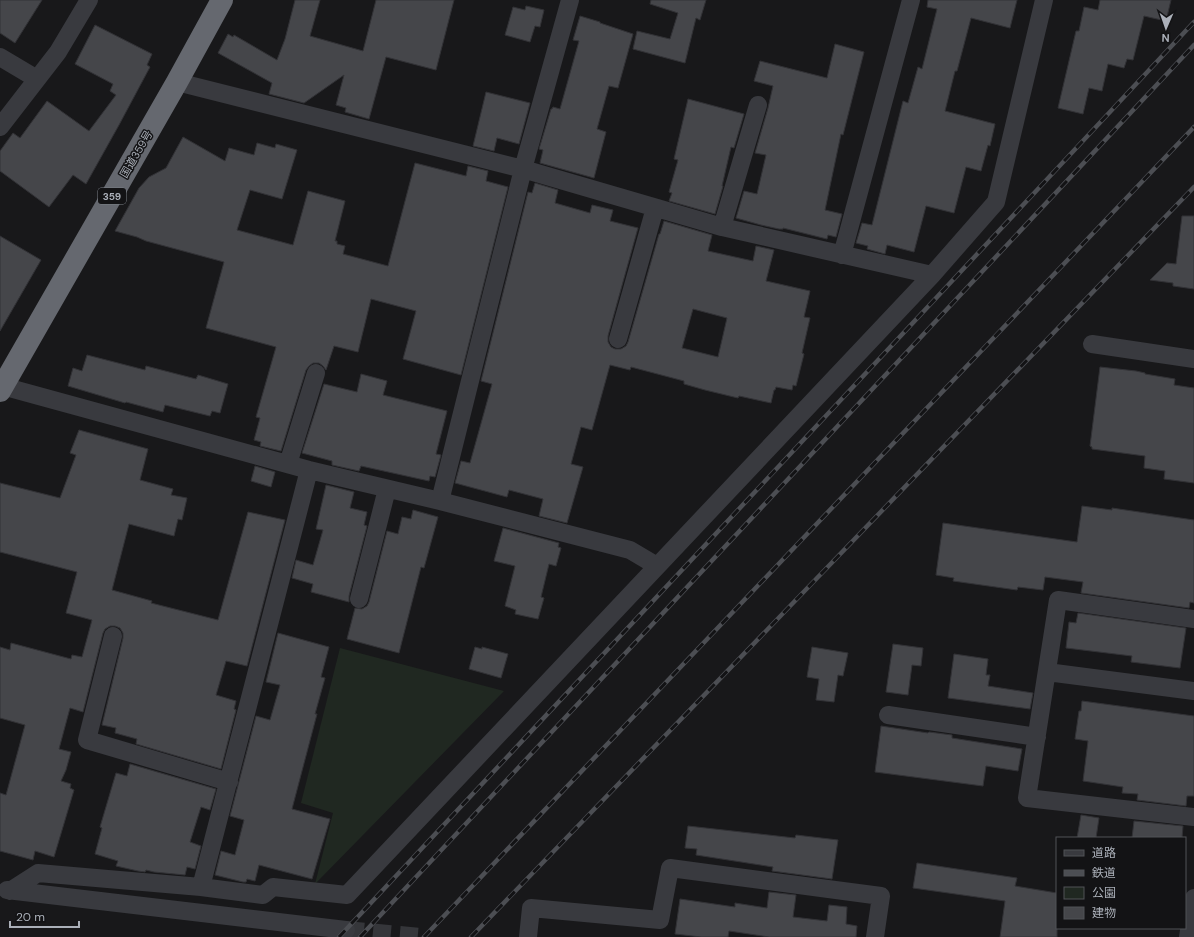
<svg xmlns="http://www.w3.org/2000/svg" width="1194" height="937" font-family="'DM Sans','Noto Sans JP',sans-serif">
  <rect width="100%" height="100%" fill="#18181a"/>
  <path fill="#202821" d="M340 648 504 691 315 884 333 813 301 803Z"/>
  <path fill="#45464a" stroke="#323236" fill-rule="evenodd" d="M0 0H42L15 43 0 33Z
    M295 0H320L310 36 363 51 376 0H454L436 70 386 57 369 119 345 112 346 108 336 105 344 75 304 103 269 94 272 83 218 53 228 34 233 37 234 35 277 60 285 39Z
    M651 0H706L700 20 696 18 685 63 633 49 637 31 670 39 678 13 650 4Z
    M928 0H1017L1010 28 971 18 957 71H955L945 111 995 124 990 146 988 145 981 171 966 167 954 213 926 206 914 252 887 245 885 254 867 249 868 246 856 243 862 223 872 225 903 101 908 103 918 67 922 69 937 9 927 7Z
    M1100 0H1171L1166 21 1144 16 1133 60 1127 59 1124 68 1108 64 1102 91 1089 88 1083 114 1058 108 1076 31H1079L1084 7 1098 10Z
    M526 6 544 10 540 27 535 26 530 42 505 35 513 7 525 10Z
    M580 16 600 22V23L633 34 618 88 609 86 597 129 606 132 594 178 540 163 543 150 539 149 551 109H552L553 107 560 109 579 41 573 40Z
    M95 25 152 54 147 65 150 67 119 125 86 184 73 175 49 207 0 171V151L13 133 20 138 47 101 89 131 116 95 110 91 113 84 75 64Z
    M835 44 864 52 843 135 841 134 825 210 842 214 836 237 828 235 827 239 783 228V229H779L761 225 736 218 744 191 757 194 766 155 755 153 768 108 773 86 754 81 760 61 827 78Z
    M486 92 530 103 519 144 497 138 494 151 473 146Z
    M688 99 744 114 734 148 731 147 722 186H723L715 214 669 201 672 193 669 192 678 160 674 159Z
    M183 137 225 161 229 148 254 155 257 143 275 148 276 144 297 150 282 199 250 190 237 230 293 245 308 191 345 201 335 241H337V244L345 246 343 254 388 266 415 163 466 176 468 166 488 171 486 181 508 187 461 375 403 359 416 311 371 299 358 352 334 346 326 370 323 366 319 363H313L309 366 306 370 281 451 260 446 261 442 254 440 260 418 256 417 276 347 206 328 224 262 146 241 137 237 115 231 139 188 149 177 166 168Z
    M535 183 558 190 555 203 590 213 592 205 613 210 610 221 638 228 608 336V342L611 347 615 349H621L626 346 628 342 659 234H660L664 221 712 235 708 251 753 261 756 246 774 250 766 281 810 291 804 317 810 318 802 353 804 354 796 386 793 385 792 390 776 387 775 390H774L771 403 739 396 738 398 705 390 684 384V381L631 367 630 370 610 365 592 430 581 427 571 464 583 467 567 523 539 516 543 499 509 490 507 497 455 483 461 461 470 463 492 384 481 381 528 192 532 193ZM693 309 727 318 718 357 682 348Z
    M1182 216H1194V289L1173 286V283L1150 280 1167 263 1176 264Z
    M0 236 41 260 0 331Z
    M87 355 145 370 146 366 196 379 198 375 228 384 220 413 212 411 210 416 165 405 163 412 126 402 125 403 68 386 73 368 82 371Z
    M1100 367 1136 371 1145 373V374L1175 379 1174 385 1194 388V483L1164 479 1165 471 1144 468 1145 456 1092 449V447L1090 446Z
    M361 374 387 381 383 395 447 411 436 454 441 455 435 477 430 476 429 481 361 466 359 471 332 465V461L302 453 324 384 357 392Z
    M79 430 148 449 140 480 173 489 171 495 187 498 182 520 178 519 174 536 129 524 112 590 152 601 151 603 218 620 248 512 285 520 247 666 226 661 216 695 236 701 234 709 236 710 221 769 136 744 137 739 115 733 116 728 102 725 123 638V633L120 628 115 626H110L105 629 103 633 83 712 70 708 59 749 71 752 66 770 61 781 71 784 70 788 74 790 54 857 35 851 33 860 0 851V793L6 795 25 725 0 718V647L10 650 11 643 71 659 72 655 82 657 92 620 66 613 77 572 0 552V483L60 498 76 455 70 453Z
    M255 466 275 472 271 487 251 481Z
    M326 485 354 492 350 508 367 512 364 525 367 526 349 596V602L311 592 313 584 292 578 296 560 313 565 323 530 316 529Z
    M1082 506 1112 510V508L1194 520V603L1190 602 1189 608 1081 593 1083 582 1045 577 1043 590 1018 587 1017 590 953 581 954 578 936 575 943 523 1077 542Z
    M413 510 438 517 424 568 421 567 399 653 347 639 355 608 362 609 367 606 369 602 387 531 398 534 402 517 411 519Z
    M503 528 559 543 558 547 561 548 556 566 549 564 541 597 544 598 538 619 515 614 516 610 505 606 515 566 494 561Z
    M1078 613 1186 628 1180 668 1131 662 1132 656 1066 648 1069 622 1076 623Z
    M278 633 329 647 321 677 325 678 315 714H317L292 809 330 819 312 879 259 865 255 881 247 879 246 882H243L215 875 221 851 235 855 244 820 230 816 256 716 270 720 280 685 266 682Z
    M893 644 923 648 921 666 912 665 908 695 886 692Z
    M475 647 482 649V647L508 654 501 678 469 669Z
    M812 647 848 653 843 676 838 675 834 702 816 700 819 679 807 677Z
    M954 654 988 659 986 675H990L988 686 1033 693 1030 709 948 698Z
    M1082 701 1194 716V796H1187L1186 806 1137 800 1138 794 1122 793 1123 787 1083 781 1088 741 1075 739 1079 711H1081Z
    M881 726 928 733 929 732 952 735V738L1022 749 1018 771 986 766 983 786 875 772Z
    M130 764 216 789 210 810 201 807 190 842 201 846 195 869 187 867 185 875 154 872 146 870 145 872 138 871 116 866 118 861 95 854 102 828 100 827 116 773 127 776Z
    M1081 815 1099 818 1096 838H1077Z
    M1134 821 1183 826 1182 838H1132Z
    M688 826 795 838 796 835 838 840 832 879 772 871 773 867 696 855 697 849 685 848Z
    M917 863 1017 878 1015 886 1057 893V937H1000L1005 901 913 888Z
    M769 892 796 895 793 917 827 921 829 905 847 907 846 924 857 926 856 937H769L729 931 728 937H701L675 934 680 899 735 907V903L767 908Z"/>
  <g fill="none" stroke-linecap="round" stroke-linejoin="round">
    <path stroke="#35363a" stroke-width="18" stroke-dasharray="18 9" stroke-linecap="butt" d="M346 930 422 937"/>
    <path stroke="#393a3f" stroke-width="18" d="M0 57 37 79
      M177 82 523 169 722 227 932 275
      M0 127 58 52 89 0
      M722 227 758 105
      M842 255 911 0
      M618 339 655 208
      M1092 344 1194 359
      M2 386 309 470 440 501 523 169 570 0
      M288 464 316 373
      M440 501 630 550 657 566
      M359 599 387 489
      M1194 619 1058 600 1027 798 1194 817
      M113 636 87 740 229 782
      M1047 672 1194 691
      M888 715 1037 737
      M201 887 263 895 273 887 347 895 932 275 996 202 1044 0
      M7 890 346 930
      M10 891 38 873 201 887 309 470
      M528 937 531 908 660 920 670 868 881 896 875 937
      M1188 937 1194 898"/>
    <path stroke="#65686f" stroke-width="22" d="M0 391 177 82 222 0"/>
    <defs>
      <path id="rail" d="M339 937 1194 22
        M360 937 1194 45
        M424 937 1194 127
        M471 937 1194 187"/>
    </defs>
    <use href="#rail" stroke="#4c4e53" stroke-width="4.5"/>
    <use href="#rail" stroke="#131315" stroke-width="3" stroke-dasharray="9" stroke-linecap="butt"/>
  </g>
  <g text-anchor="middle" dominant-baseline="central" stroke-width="3" stroke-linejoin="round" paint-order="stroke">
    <rect fill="#131315" stroke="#7d8188" stroke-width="1" x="98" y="188" width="28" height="16" rx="3"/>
    <g font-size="10" font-weight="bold" fill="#abb0b9">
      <text x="112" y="196">359</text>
    </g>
    <g font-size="11" fill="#abb0b9" stroke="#131315">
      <text transform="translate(136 154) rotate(-60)">国道359号</text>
    </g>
  </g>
  <rect x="1056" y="837" width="130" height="92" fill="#131315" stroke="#505257"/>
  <rect x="1064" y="850" width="20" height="6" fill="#393a3f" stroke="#505257"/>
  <text x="1092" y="857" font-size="12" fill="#abb0b9">道路</text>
  <rect x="1064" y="870" width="20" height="6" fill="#4c4e53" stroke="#505257"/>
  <text x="1092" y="877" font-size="12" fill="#abb0b9">鉄道</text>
  <rect x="1064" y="887" width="20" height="12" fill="#202821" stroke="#505257"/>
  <text x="1092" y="897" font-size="12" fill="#abb0b9">公園</text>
  <rect x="1064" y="907" width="20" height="12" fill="#45464a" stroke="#505257"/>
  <text x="1092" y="917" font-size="12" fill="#abb0b9">建物</text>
  <g transform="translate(1166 28) rotate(182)" stroke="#131315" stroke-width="3" paint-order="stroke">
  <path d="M0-3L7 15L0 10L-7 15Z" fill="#abb0b9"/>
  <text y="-6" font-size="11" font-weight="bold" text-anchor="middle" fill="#abb0b9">N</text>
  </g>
  <path d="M10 921v6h69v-6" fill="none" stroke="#abb0b9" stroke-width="2"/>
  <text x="16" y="921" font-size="12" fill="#abb0b9" stroke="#131315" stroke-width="3" paint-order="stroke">20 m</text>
</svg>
